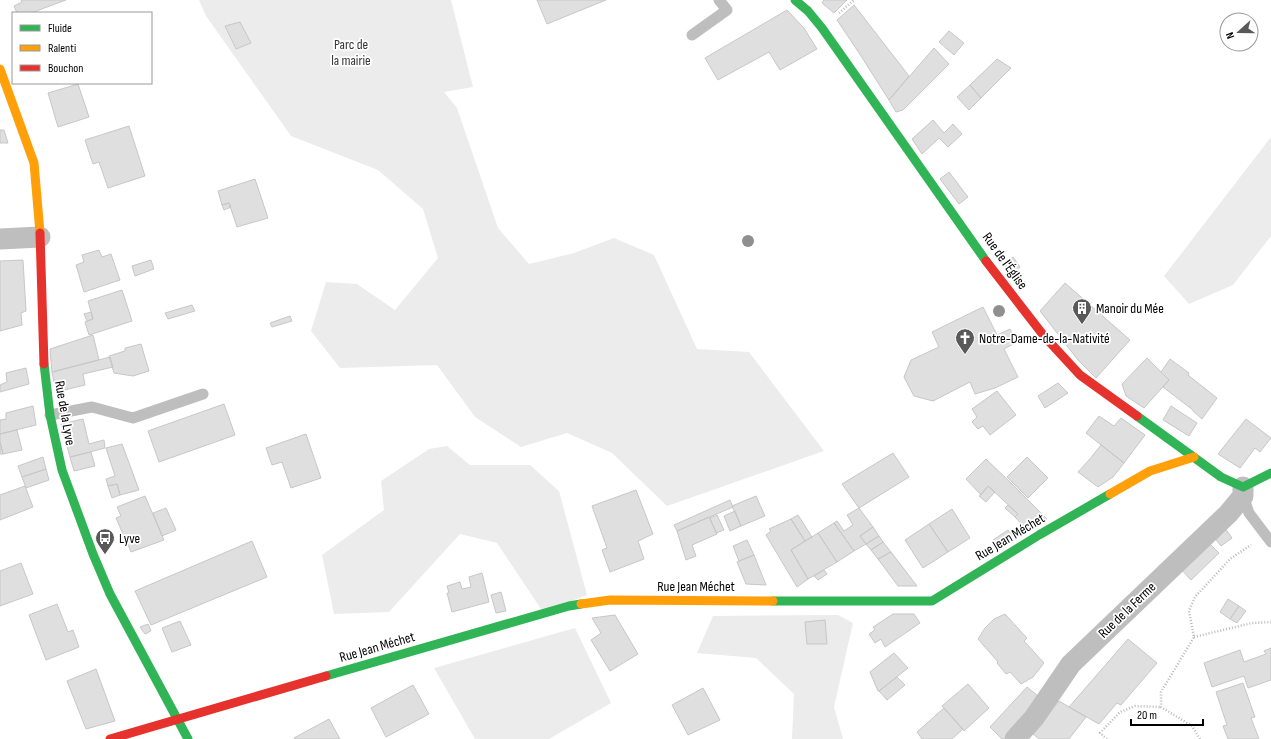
<svg xmlns="http://www.w3.org/2000/svg" width="1271" height="739" font-family="'Sofia Sans Condensed',sans-serif">
  <rect width="100%" height="100%" fill="#fff"/>
  <path fill="#ececec" d="M199 0H451L473 87 444 92 457 108 498 228 529 264 574 253 614 238 654 255 697 349 749 352 824 451 667 506 612 453 567 433 521 447 475 417 437 365 340 368 311 331 326 282 357 284 395 310 438 258 423 209 378 170 291 136 206 16Z
    M1271 137V236L1233 285 1189 304 1164 276Z
    M447 446 470 465H530L559 491 587 595 543 612 497 543 460 534 389 612 334 614 322 555 384 510 381 481 429 449Z
    M838 615 853 623 834 707 843 739H792L794 694 756 658 697 653 713 616Z
    M575 628 611 703 549 739H475L434 668Z"/>
  <path fill="#dfdfdf" stroke="#c7c7c7" d="M21 0H66L31 13H17L14 6 22 2Z
    M537 0H606L547 24Z
    M824 0H847L834 13 822 3Z
    M854 5 909 76 889 100 861 56 837 20Z
    M787 10 804 28 817 49 780 70 769 52 718 80 705 58Z
    M240 22 251 43 236 49 225 26Z
    M949 31 964 43 954 55 939 42Z
    M934 48 949 64 903 110 896 112 889 100Z
    M997 59 1011 68 981 98 970 85Z
    M78 84 89 117 58 127 48 93Z
    M970 85 981 98 969 110 957 97Z
    M933 120 944 133 953 124 962 134 948 147 939 138 922 154 912 139Z
    M129 126 145 176 108 188 99 162 93 164 85 140Z
    M0 130H4L8 143H0Z
    M949 172 968 197 959 204 940 179Z
    M255 179 268 218 237 227 229 203 222 205 218 191Z
    M229 203 231 207 224 210 222 205Z
    M99 250 102 257 111 254 120 280 84 292 76 265 84 262 82 255Z
    M1013 257 1020 267 1012 274 1004 264Z
    M23 260 26 311 21 313 22 325 0 331V261Z
    M151 260 154 269 135 276 132 266Z
    M1065 283 1130 340 1096 378 1078 360 1040 311Z
    M122 290 132 321 89 335 85 322 93 319 88 301Z
    M192 305 195 311 168 319 165 313Z
    M983 307 997 335 1010 329 1017 342 1004 349 1018 377 995 388 975 394 970 382 933 401 914 396 904 377 911 360 939 347 932 332Z
    M91 312 93 319 87 321 84 314Z
    M290 316 292 321 272 327 270 323Z
    M93 335 99 360 52 372 50 349Z
    M141 344 149 371 133 376 114 373 109 356 125 351V348Z
    M110 357 113 367 83 374 85 385 56 392 52 372Z
    M1147 358 1169 380 1144 408 1126 396 1122 384Z
    M1170 359 1189 373 1188 375 1217 398 1202 419 1193 411V410L1163 387 1169 380 1161 372Z
    M26 368 29 384 0 392V385L7 382 6 373Z
    M1058 383 1068 393 1045 408 1038 396Z
    M997 391 1016 415 990 435 983 426 978 429 972 422 977 417 972 409Z
    M224 404 235 435 159 462 148 431Z
    M33 406 36 425 0 434V420L6 419V413Z
    M1171 406 1197 423 1189 436 1163 420Z
    M1099 416 1114 426 1121 418 1145 435 1124 463 1086 433Z
    M83 419 89 444 104 440 105 448 70 457 61 424Z
    M1246 419 1271 438 1260 452 1255 448 1240 468 1218 454Z
    M17 430 22 450 3 454 0 442V434Z
    M306 434 321 478 291 488 282 462 272 465 266 448Z
    M0 442 3 454H0Z
    M122 444 139 490 120 495 117 484 108 486 106 479 115 476 106 448Z
    M1101 445 1124 463 1113 477 1098 487 1078 472 1089 460Z
    M91 452 95 466 74 471 70 457Z
    M893 453 909 477 859 508 842 484Z
    M43 457 46 469 22 477 18 466Z
    M1027 457 1048 478 1028 498 1007 477Z
    M986 459 1012 484 1047 519 1028 531 1015 517 1018 514 988 486 981 495 966 479Z
    M46 469 49 480 26 488 22 477Z
    M117 484 120 495 112 498 108 486Z
    M25 486 33 507 0 520V495Z
    M988 486 995 492 986 502 979 496Z
    M636 490 653 534 638 541 644 559 610 572 602 550 607 548 592 506Z
    M145 496 164 540 131 552 116 518 121 516 117 507Z
    M756 496 765 516 741 526 732 506Z
    M730 500 733 507 677 531 674 525Z
    M1008 505 1018 514 1015 517 1005 508Z
    M166 508 176 530 162 536 153 513Z
    M859 508 873 527 860 536 866 544 854 551 834 523 837 521 844 531 853 525 847 515Z
    M952 509 970 538 948 552 929 524Z
    M735 511 741 526 730 531 724 516Z
    M717 515 724 530 716 533 710 518Z
    M798 515 812 537 805 541 791 519Z
    M709 517 717 534 692 545 696 556 686 560 677 531Z
    M791 519 805 541 791 550 808 579 797 587 766 535 771 531 769 529Z
    M834 523 854 551 837 562 818 533Z
    M929 524 948 552 923 568 905 540Z
    M873 527 879 536 866 544 860 536Z
    M1225 528 1232 538 1221 546 1213 536Z
    M1008 530 1015 539 999 550 993 540Z
    M818 533 837 562 808 579 791 550Z
    M879 536 883 542 871 550 866 544Z
    M747 540 754 555 739 561 733 546Z
    M252 541 267 577 151 625 135 591Z
    M883 542 891 552 878 559 871 550Z
    M1208 542 1219 553 1191 580 1180 568Z
    M891 552 917 586H898L878 559Z
    M754 555 766 585 746 584 737 562Z
    M21 563 33 594 0 606V571Z
    M824 570 827 574 818 580 814 576Z
    M482 573 489 602 452 612 447 593H449L447 586 460 582 462 589 471 587 469 577Z
    M501 592 506 611 496 613 491 595Z
    M1228 599 1239 606 1230 619 1220 612Z
    M57 604 68 632 73 630 79 647 46 660 29 615Z
    M1239 606 1246 611 1237 623 1230 619Z
    M893 614H914L920 623 885 647 881 639 875 643 869 634 875 630 873 627Z
    M1005 614 1027 638 1024 641 1044 663 1033 677 1021 684 1010 672 1006 674 997 663 998 662 978 639 985 628 994 619Z
    M615 615 638 654 610 671 591 640 601 633 592 618Z
    M825 620 827 644H807L805 622Z
    M180 621 191 645 172 652 162 628Z
    M148 624 151 631 145 634 140 627Z
    M1128 639 1157 663 1121 705 1117 703 1099 724 1069 707Z
    M1271 648V680L1248 688 1244 676 1212 687 1204 663 1240 650 1244 662 1266 654 1264 651Z
    M894 653 908 668 879 691H878L870 672Z
    M96 669 115 721 86 729 67 681Z
    M897 677 905 685 887 700 879 691Z
    M1243 683 1255 717 1251 718 1259 739H1228L1223 726 1227 725 1216 692Z
    M968 684 989 708 964 731 942 706Z
    M413 685 429 714 386 737 371 708Z
    M1027 687 1038 696 1009 739H1002L990 727Z
    M703 688 720 720 688 735 672 705Z
    M1059 701 1086 717 1069 739H1039L1032 733Z
    M944 708 963 729 952 739H922L917 732Z
    M329 719 340 739H295L294 738Z"/>
  <g fill="none" stroke-linecap="round" stroke-linejoin="round">
    <path stroke="#b9b9b9" stroke-width="2.5" stroke-dasharray="1 2" stroke-linecap="butt" d="M839 13 854 0
      M1194 637 1252 623 1271 622
      M1107 739 1100 733 1120 712 1135 706 1161 707
      M1200 739 1192 726 1161 707V692L1194 637 1189 611 1195 597 1230 559 1251 545"/>
    <path stroke="#bebebe" stroke-width="11" d="M692 35 727 10 719 0
      M50 415 92 407 133 418 203 394
      M1243 496 1249 513 1271 542"/>
    <path stroke="#bebebe" stroke-width="21" d="M0 239 40 237
      M1015 739 1034 718 1071 664 1228 514 1243 496V487"/>
    <path stroke="#30b455" stroke-width="9" d="M795 0 808 11 822 28 986 261
      M44 364 50 415 62 470 93 554 110 594 188 739
      M1137 416 1221 477 1243 487 1271 473
      M773 601H932L1039 535 1110 494
      M326 676 569 606 581 604"/>
    <path stroke="#ff9f0a" stroke-width="9" d="M0 69 34 163 40 233
      M1110 494 1150 471 1194 457
      M581 604 610 600 773 601"/>
    <path stroke="#e5322d" stroke-width="9" d="M40 233 44 364
      M986 261 1044 336 1080 375 1137 416
      M110 739 326 676"/>
  </g>
  <g fill="#8f8f8f">
    <circle cx="748" cy="241" r="6"/>
    <circle cx="999" cy="311" r="6"/>
  </g>
  <defs>
    <symbol id="building-pin" viewBox="-11 -11 22 30"><path d="M0 17L-7.5 6A9.5 9.5 0 1 1 7.5 6Z" fill="#595959" stroke="#fff"/><path d="M-4-6H4V6H1V3H-1V6H-4ZM-2.5-4.3h1.7v1.8h-1.7ZM.8-4.3h1.7v1.8H.8ZM-2.5-1h1.7V.8h-1.7ZM.8-1h1.7V.8H.8Z" fill="#fff"/></symbol>
    <symbol id="church-pin" viewBox="-11 -11 22 30"><path d="M0 17L-7.5 6A9.5 9.5 0 1 1 7.5 6Z" fill="#595959" stroke="#fff"/><path d="M-1.2-6h2.4v3.5h3.3v2.4h-3.3V6h-2.4V-.1h-3.3v-2.4h3.3Z" fill="#fff"/></symbol>
    <symbol id="bus-pin" viewBox="-11 -11 22 30"><path d="M0 17L-7.5 6A9.5 9.5 0 1 1 7.5 6Z" fill="#595959" stroke="#fff"/><path d="M-5-6H5V4H4V6H2V4H-2V6H-4V4H-5ZM-3.5-4V0h7V-4ZM-3.5 1.2v1.5H-2V1.2ZM2 1.2v1.5H3.5V1.2Z" fill="#fff"/></symbol>
  </defs>
  <g fill-rule="evenodd">
    <use href="#building-pin" x="1071" y="297" width="22" height="30"/>
    <use href="#church-pin" x="954" y="327" width="22" height="30"/>
    <use href="#bus-pin" x="94" y="527" width="22" height="30"/>
  </g>
  <g text-anchor="middle" dominant-baseline="central" stroke-width="3.5" stroke-linejoin="round" paint-order="stroke">
    <g font-size="14" fill="#333" stroke="#fff">
      <text x="351" y="44">Parc de<tspan x="351" dy="16">la mairie</tspan></text>
    </g>
    <g font-size="14" fill="#000" stroke="#fff">
      <text transform="translate(1005 261) rotate(54)">Rue de l'Église</text>
      <text transform="translate(65 413) rotate(80)">Rue de la Lyve</text>
      <text transform="translate(1010 537) rotate(-31)">Rue Jean Méchet</text>
      <text x="696" y="586">Rue Jean Méchet</text>
      <text transform="translate(1127 610) rotate(-44)">Rue de la Ferme</text>
      <text transform="translate(377 647) rotate(-16)">Rue Jean Méchet</text>
    </g>
    <g font-size="14" fill="#000" stroke="#fff" text-anchor="start">
      <text x="1096" y="308">Manoir du Mée</text>
      <text x="979" y="338">Notre-Dame-de-la-Nativité</text>
      <text x="119" y="538">Lyve</text>
    </g>
  </g>
  <rect x="12" y="12" width="140" height="72" fill="#ffffff" stroke="#999999"/>
  <rect x="20" y="25" width="20" height="6" fill="#30b455" stroke="#999999"/>
  <text x="48" y="32" font-size="12" fill="#000000">Fluide</text>
  <rect x="20" y="45" width="20" height="6" fill="#ff9f0a" stroke="#999999"/>
  <text x="48" y="52" font-size="12" fill="#000000">Ralenti</text>
  <rect x="20" y="65" width="20" height="6" fill="#e5322d" stroke="#999999"/>
  <text x="48" y="72" font-size="12" fill="#000000">Bouchon</text>
  <g transform="translate(1239 32) rotate(249)"><circle r="19" fill="#ffffff" stroke="#999999"/>
  <path d="M0-3L7 15L0 10L-7 15Z" fill="#595959"/>
  <text y="-6" font-size="11" font-weight="bold" text-anchor="middle" fill="#000000">N</text>
  </g>
  <path d="M1131 719v6h72v-6" fill="none" stroke="#000000" stroke-width="2"/>
  <text x="1137" y="719" font-size="12" fill="#000000" stroke="#ffffff" stroke-width="3" paint-order="stroke">20 m</text>
</svg>
